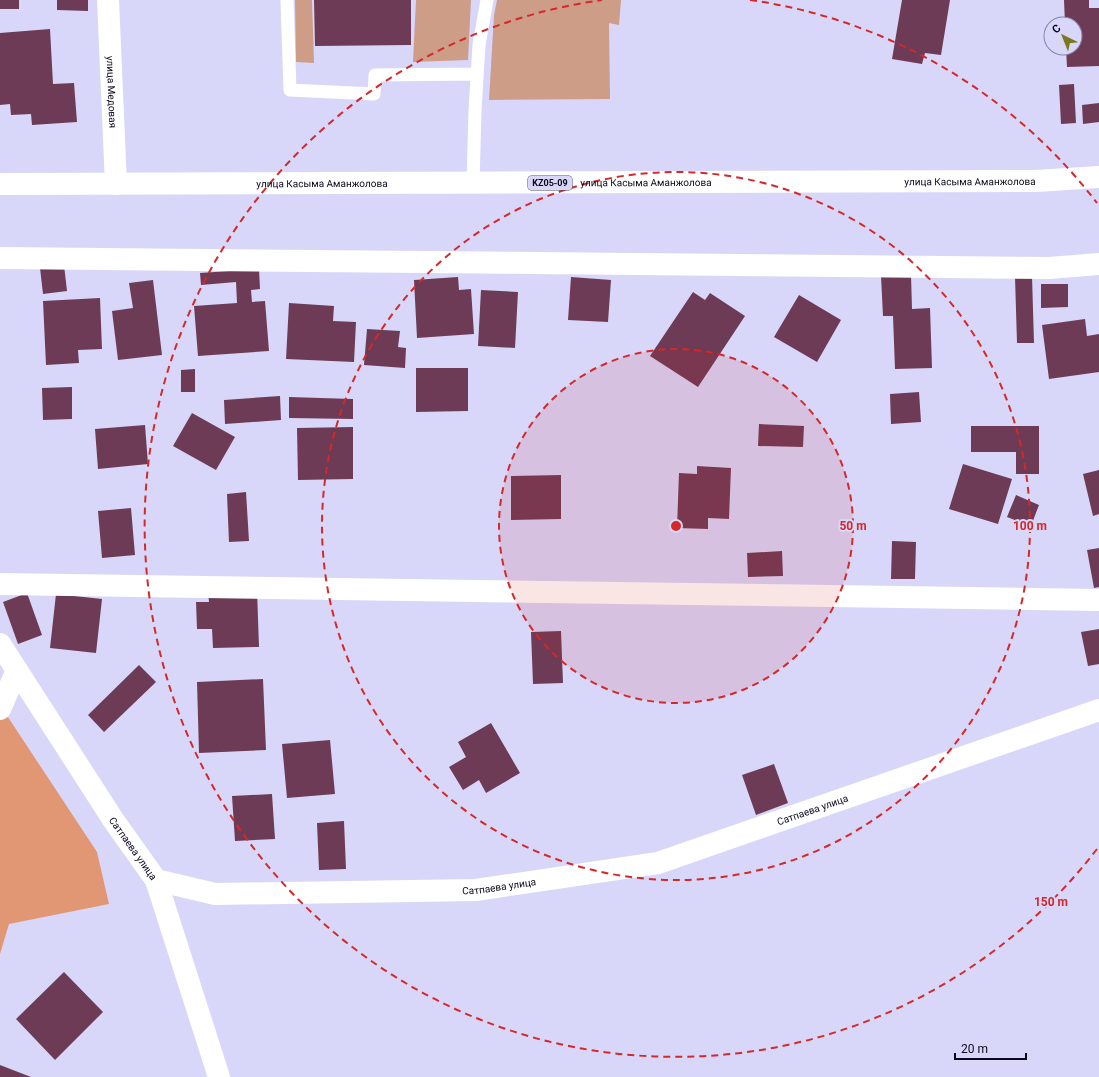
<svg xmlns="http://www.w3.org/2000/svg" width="1099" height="1077" font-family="Roboto,sans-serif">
  <rect width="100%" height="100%" fill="#d8d7fa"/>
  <path fill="#cd9d87" d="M295 0H312L314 63 296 62Z
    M416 0H471L468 60 413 62Z
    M497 0H621L619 25 609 23 610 99 489 100 494 15Z"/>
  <path fill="#e19773" d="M0 705 97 852 109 904 9 924 0 954Z"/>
  <path fill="#6d3b56" d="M0 0H19V9H0Z
    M57 0H88V11L57 10Z
    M314 0H411V45L315 46Z
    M902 0H950L941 55 925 53 922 64 892 59Z
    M1064 0H1089V8H1099V66L1067 67 1066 48H1075V24H1065Z
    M50 29 53 84 74 83 77 122 32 125 31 114 11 115 10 104 0 105V33Z
    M1074 84 1076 123 1061 124 1059 85Z
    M1099 103V122L1083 124 1082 105Z
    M64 265 67 291 43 294 40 268Z
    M259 269 260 289 251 290 252 302 265 301 269 351 198 356 194 306 237 303 236 282 201 285 200 273Z
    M911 275 912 309 930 308 932 368 895 369 893 316H883L881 276Z
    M1032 276 1034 343H1017L1015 277Z
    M458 277 459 290 471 289 474 334 417 338 414 280Z
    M571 277 611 280 608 322 568 320Z
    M153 280 162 355 118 360 112 311 133 308 129 283Z
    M1041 284H1068V307L1041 308Z
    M481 290 518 292 515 348 478 346Z
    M693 292 705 300 710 293 745 316 698 387 650 356Z
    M799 295 841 320 817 362 774 337Z
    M100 298 102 349 78 350 79 363 46 365 43 301Z
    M289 303 334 306 333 321 356 322 354 362 286 359Z
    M1085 319 1087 336 1099 334V372L1049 379 1042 325Z
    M367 329 400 331 398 347 406 348 405 368 364 365Z
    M416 368H468V411L416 412Z
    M195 369V392H181V370Z
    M72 387V419L43 420 42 388Z
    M919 392 921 422 891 424 890 394Z
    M280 396 281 420 225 424 224 400Z
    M289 397 353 399V419L289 418Z
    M192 413 235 437 216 470 173 446Z
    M759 424 804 426 803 447 758 446Z
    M145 425 148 464 98 469 95 429Z
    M971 426H1039V474H1016V452H971Z
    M353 427V479L298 480 297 428Z
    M963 464 1012 479 998 524 949 509Z
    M697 466 731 468 729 519 708 518V529L677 528 679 473 697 474Z
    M1099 470V514L1093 516 1083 474Z
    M561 475V519L511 520V476Z
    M246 492 249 541 229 542 227 494Z
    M1016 495 1039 505 1031 526 1007 517Z
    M131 508 135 555 102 558 98 511Z
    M892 541 916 542 915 579H891Z
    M1099 548V587L1094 588 1087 550Z
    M782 551 783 576 748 577 747 553Z
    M257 590 259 647 213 648 212 629H197L196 602H209L208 592Z
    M27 593 42 635 18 644 3 602Z
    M56 594 102 599 96 653 50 648Z
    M1099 629V664L1088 666 1081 632Z
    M561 631 563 683 533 684 531 632Z
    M139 665 156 682 104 732 88 715Z
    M263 679 266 750 199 753 197 682Z
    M491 723 520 773 486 793 479 780 463 790 449 767 466 757 458 742Z
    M330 740 335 794 287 798 282 744Z
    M774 764 788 803 756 815 742 775Z
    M272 794 275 839 235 841 232 796Z
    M344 821 346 869 319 870 317 823Z
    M64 972 103 1012 55 1060 16 1019Z
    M0 1065 31 1077H0Z"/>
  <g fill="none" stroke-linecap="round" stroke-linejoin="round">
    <path stroke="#fff" stroke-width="13" d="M287 0 290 90 374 94 375 75 477 74
      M473 183 475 111 479 45 487 0"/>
    <g stroke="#fff" stroke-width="22">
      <path id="s1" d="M108 0 116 184"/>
      <path d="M0 258 1049 268 1099 264"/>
      <path d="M0 584 1099 600"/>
      <path id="s2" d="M0 644 114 821 156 880 215 894 476 890 658 863 1099 710"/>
      <path d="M0 709 17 670"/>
      <path d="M156 880 219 1077"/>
    </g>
    <path stroke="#fff" stroke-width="22" id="s3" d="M0 184 1036 181 1099 177"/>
  </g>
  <circle cx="676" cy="526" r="177" fill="#d62828" fill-opacity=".12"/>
  <g fill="none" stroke="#d62828" stroke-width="2" stroke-dasharray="7 5">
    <circle cx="676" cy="526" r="177"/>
    <circle cx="676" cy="526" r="354"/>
    <path d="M1097 849A531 531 0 1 1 602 0M750 0A531 531 0 0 1 1097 203"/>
  </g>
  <g text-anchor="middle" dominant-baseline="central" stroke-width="4" stroke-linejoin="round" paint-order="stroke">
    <rect fill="#d8d7fa" stroke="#48465e" stroke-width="1" x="528" y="176" width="44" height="14" rx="3"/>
    <g font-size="9" font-weight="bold" fill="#0b081b">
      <text x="550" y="183">KZ05-09</text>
    </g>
    <g font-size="10" fill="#0b081b" stroke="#d8d7fa">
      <text stroke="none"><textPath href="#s1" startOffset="92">улица Медовая</textPath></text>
      <text stroke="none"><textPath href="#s3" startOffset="970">улица Касыма Аманжолова</textPath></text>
      <text stroke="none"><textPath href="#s3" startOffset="646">улица Касыма Аманжолова</textPath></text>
      <text stroke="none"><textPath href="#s3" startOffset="322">улица Касыма Аманжолова</textPath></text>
      <text stroke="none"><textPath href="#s2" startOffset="952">Сатпаева улица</textPath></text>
      <text stroke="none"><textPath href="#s2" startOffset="244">Сатпаева улица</textPath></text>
      <text stroke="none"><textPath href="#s2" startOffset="628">Сатпаева улица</textPath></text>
    </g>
  </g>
  <circle cx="676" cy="526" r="6" fill="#d62828" stroke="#d8d7fa" stroke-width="2"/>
  <g font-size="12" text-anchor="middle" font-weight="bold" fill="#d62828" stroke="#d8d7fa" stroke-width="4" stroke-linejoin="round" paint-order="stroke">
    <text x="853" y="530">50 m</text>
    <text x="1030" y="530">100 m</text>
    <text x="1051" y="906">150 m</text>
  </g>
  <g transform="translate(1063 36) rotate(317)"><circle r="19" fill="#d8d7fa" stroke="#8684a1"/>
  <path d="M0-3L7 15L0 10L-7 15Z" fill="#7c781e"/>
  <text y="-6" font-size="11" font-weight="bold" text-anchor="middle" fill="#0b081b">С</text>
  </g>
  <path d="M955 1053v6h71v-6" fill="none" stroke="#0b081b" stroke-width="2"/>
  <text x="961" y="1053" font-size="12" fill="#0b081b" stroke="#d8d7fa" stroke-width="3" paint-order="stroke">20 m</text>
</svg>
